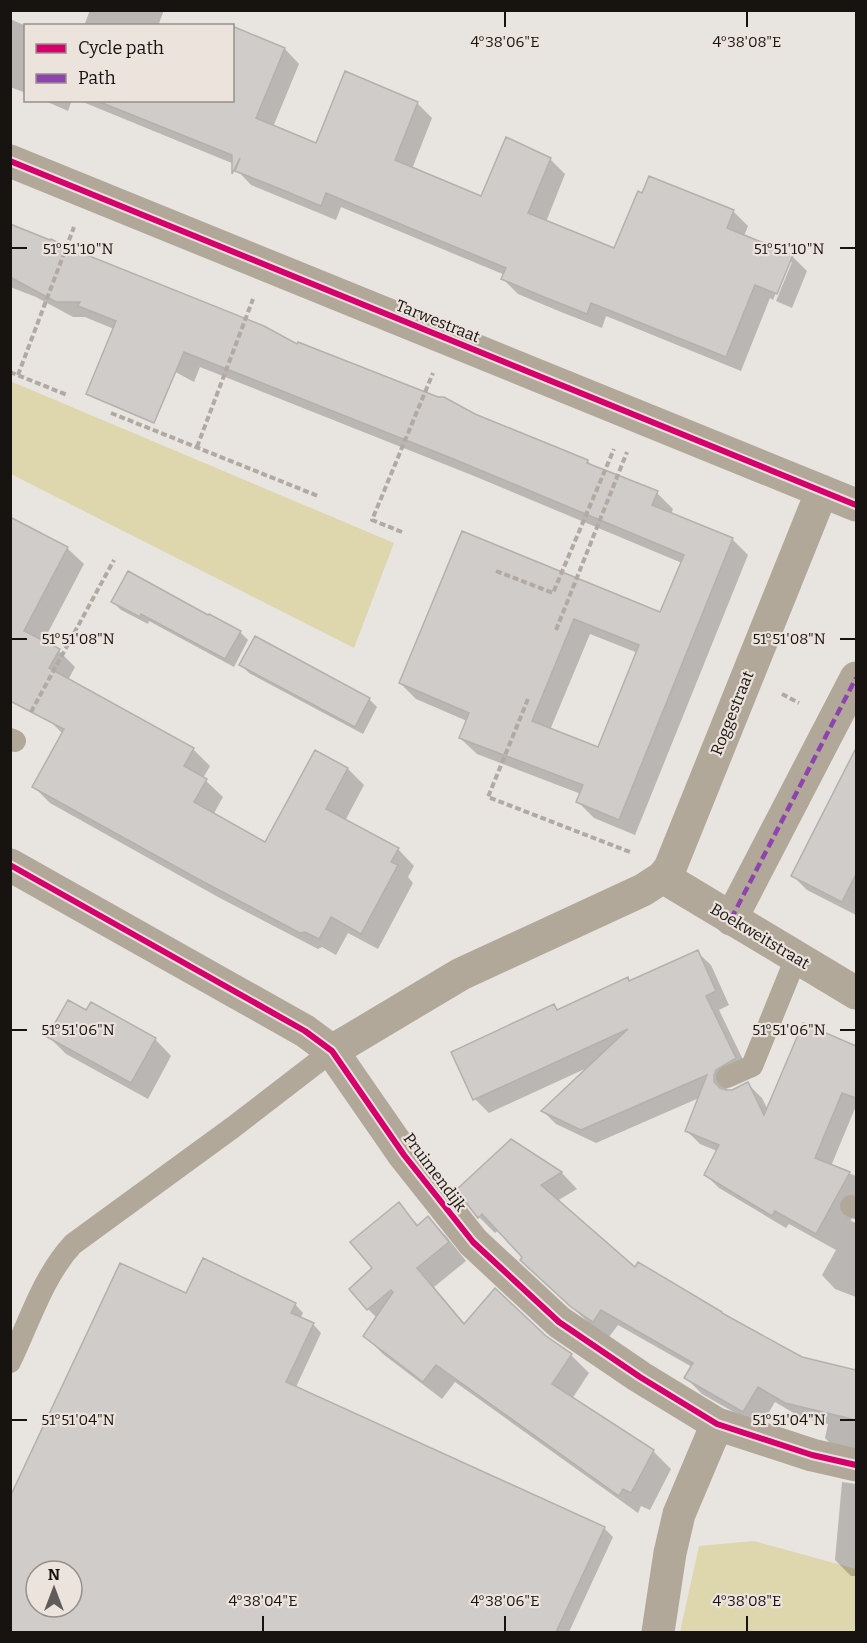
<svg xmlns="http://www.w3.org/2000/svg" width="867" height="1643" font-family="Bitter,serif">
  <rect width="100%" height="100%" fill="#e8e4e0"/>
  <path fill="#ded6ad" d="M10 381 394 543 354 648 11 474Z
    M754 1541 856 1569V1632H680L699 1546Z"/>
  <path fill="#0003" fill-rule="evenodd" d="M90 10H164L158 26H84Z
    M10 19 26 26V93L10 87Z
    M285 49 299 64 273 127 317 145 417 103 432 118 412 169 482 198 550 159 565 174 546 222 615 250 733 211 748 226 744 236 792 256 807 271 792 308 776 301 792 262H789L773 300 770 298 741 371 606 316 602 328 561 312 518 294 503 279 505 275 341 207 336 220 251 185 237 170 239 166 78 100H232Z
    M43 100H72L68 111Z
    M10 226 82 257 298 346 588 461 593 467 657 493 673 509 671 514 732 539 748 555 635 835 594 818 578 802 581 794 477 754 460 738 467 721 416 699 400 683 463 533 661 614 682 563 474 476 200 367 194 382 129 347 114 329 85 317H73L36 297 10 287ZM590 634 638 653 599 749 550 730Z
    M10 518 67 548 84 564 43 642 59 651 75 667 68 680 193 749 210 766 203 778 223 797 213 815 266 844 316 752 348 769 364 785 345 821 398 849 414 866 408 877 413 883 378 949 348 933 336 955 322 947 318 949 218 897 50 803 33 786 63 734 52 723 10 701Z
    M113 602 240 632 248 640 234 667 149 621 148 624 121 610Z
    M241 665 369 699 377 707 363 734 249 673Z
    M856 752V915L807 890 793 876Z
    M697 952 711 965 729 1005 719 1010 749 1072 730 1082 726 1092 748 1084 762 1098 768 1110 803 1025 856 1047V1106L831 1166 856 1176V1209L852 1216 851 1221 856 1223V1297L835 1289 822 1275 836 1250 789 1224 786 1228 719 1188 706 1175 717 1151 700 1144 686 1130 699 1098 596 1143 556 1124 543 1111 589 1067 489 1113 475 1099 453 1053 554 1006 559 1011 627 979 631 983Z
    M87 1012 155 1039 171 1056 148 1099 66 1054 49 1037Z
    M511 1141 562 1173 577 1189 557 1201 636 1269 722 1313 802 1358 856 1370V1458L841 1454 825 1438 828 1424 802 1418 775 1402 760 1427 702 1394 686 1378 692 1367 618 1325 609 1337 589 1323 538 1276 524 1257 499 1230 495 1233 479 1217Z
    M398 1204 419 1226 428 1218 446 1236 466 1261 434 1287 465 1324 545 1337 571 1355 589 1373 572 1399 653 1451 671 1469 650 1510 641 1506 638 1513 455 1382 442 1399 383 1354 365 1336 377 1318 368 1309 374 1268Z
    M187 1295 295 1304 303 1313 300 1319 313 1324 321 1333 296 1387 604 1528 613 1537 569 1632H10V1501ZM36 1571H72V1607H36Z
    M842 1482 856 1484V1576H851L835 1560Z"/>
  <path fill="#d0ccca" stroke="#b4b0ad" stroke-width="1.5" fill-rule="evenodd" d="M232 26 285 48 256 118 316 143 345 71 418 102 395 160 481 196 506 137 551 158 528 213 614 248 638 191 642 193 649 176 734 210 727 228 793 255 777 294 755 285 726 357 591 303 587 314 544 297 501 279 506 268 326 193 321 206 278 188 235 171 240 158 232 174V155L100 102 232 100Z
    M10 224 50 240 51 239 81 255 82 253 264 326 297 344 298 342 438 397H444L475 414 588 460 587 463 658 491 652 505 733 538 619 820 576 802 583 785 459 738 469 713 399 683 462 531 660 612 684 555 456 460 184 352 154 423 86 394 116 321 78 306 80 302H56L10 277ZM574 619 639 645 598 747 532 721Z
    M10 517 68 547 24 631 60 649 49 668 194 748 184 766 207 779 194 802 265 842 315 750 348 768 326 809 399 848 391 862 398 865 361 934 331 917 319 939 305 932 300 933 200 880 32 787 64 729 10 701Z
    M128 571 208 615 209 614 241 631 225 659 141 614 140 617 111 602Z
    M255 636 370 698 355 727 239 665Z
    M856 748V874L842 902 791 876Z
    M698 950 716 991 706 996 736 1058 716 1070 714 1075V1082L720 1088 726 1090H732L748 1082 764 1115 803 1023 856 1046V1098L842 1093 815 1158 850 1172 816 1234 775 1211 772 1216 704 1175 719 1145 685 1131 707 1075 581 1130 541 1111 628 1029 473 1100 451 1052 554 1004 557 1010 628 977 629 981Z
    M68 1000 86 1010 91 1002 156 1038 131 1083 47 1037Z
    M511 1139 562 1172 541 1185 635 1267 638 1262 722 1312V1313L802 1357 856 1370V1420L785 1403 758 1387 743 1412 684 1378 693 1363 601 1310 593 1322 571 1307 520 1260 522 1257 482 1214 478 1218 456 1190Z
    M399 1202 417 1226 428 1216 449 1242 417 1268 464 1324 495 1288 546 1336 572 1354 552 1384 654 1450 631 1493 623 1489 619 1496 436 1365 423 1382 363 1336 393 1292 391 1290 367 1310 349 1289 372 1268 350 1242Z
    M203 1258 296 1303 291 1313 314 1323 286 1382 605 1527 556 1632H10V1497L120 1263 186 1293ZM36 1571H72V1607H36Z"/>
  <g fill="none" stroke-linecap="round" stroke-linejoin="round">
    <path stroke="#b1aaa2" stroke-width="4" stroke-dasharray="6 3" stroke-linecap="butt" d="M10 372 67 395
      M18 375 74 227
      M111 413 318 496
      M197 447 253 299
      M402 532 372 520 433 373
      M496 571 553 593 614 449
      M556 630 627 452
      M782 694 799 703
      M528 699 488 797 630 852
      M31 712 114 560"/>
    <path stroke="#b1a899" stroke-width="22" d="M10 739 15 741
      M727 1077 752 1066 796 958
      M851 1206 856 1208
      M10 1362C29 1323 43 1276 73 1244L232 1128 332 1051"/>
    <path stroke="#b1a899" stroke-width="33" d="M731 919 856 678"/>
    <path stroke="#b1a899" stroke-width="33" d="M10 161 856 505
      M10 865 305 1031 332 1051 404 1155 473 1242 559 1322 640 1377 717 1424 812 1455 856 1465
      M663 877 856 993
      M332 1051 461 974 643 890 663 877 670 868 822 491
      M658 1632 670 1553 679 1514 717 1424"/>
    <path stroke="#8e44ad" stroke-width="4.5" stroke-dasharray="9 4.5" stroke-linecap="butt" d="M731 919 856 678"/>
    <defs>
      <path id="cycleway" d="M10 161 856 505
        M10 865 305 1031 332 1051 404 1155 473 1242 559 1322 640 1377 717 1424 812 1455 856 1465"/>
    </defs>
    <use href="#cycleway" stroke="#ece3dd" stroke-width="10"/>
    <use href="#cycleway" stroke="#d6006c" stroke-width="6"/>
  </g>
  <path fill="none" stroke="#161311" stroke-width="2" d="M505 12V27M747 12V27M12 248H27M840 248H855M12 639H27M840 639H855M12 1030H27M840 1030H855M12 1420H27M840 1420H855M263 1616V1631M505 1616V1631M747 1616V1631"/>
  <g text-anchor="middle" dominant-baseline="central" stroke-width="4.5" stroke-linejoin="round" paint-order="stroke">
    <g font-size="16" fill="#161311" stroke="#ece3dd">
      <text transform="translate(438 321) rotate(22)">Tarwestraat</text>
      <text transform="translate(732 713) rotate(-68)">Roggestraat</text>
      <text transform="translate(760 936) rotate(31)">Boekweitstraat</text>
      <text transform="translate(435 1172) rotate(53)">Pruimendijk</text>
    </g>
  </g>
  <g font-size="15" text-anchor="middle" fill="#161311" stroke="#ece3dd" stroke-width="4.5" stroke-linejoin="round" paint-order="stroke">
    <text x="505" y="47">4°38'06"E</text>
    <text x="747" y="47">4°38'08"E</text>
    <text x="78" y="254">51°51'10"N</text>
    <text x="789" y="254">51°51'10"N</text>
    <text x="78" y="644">51°51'08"N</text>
    <text x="789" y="644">51°51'08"N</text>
    <text x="78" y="1035">51°51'06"N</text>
    <text x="789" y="1035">51°51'06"N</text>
    <text x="78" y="1425">51°51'04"N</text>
    <text x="789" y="1425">51°51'04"N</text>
    <text x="263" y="1606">4°38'04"E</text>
    <text x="505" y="1606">4°38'06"E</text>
    <text x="747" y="1606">4°38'08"E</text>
  </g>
  <rect width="867" height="1643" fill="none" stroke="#161311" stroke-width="24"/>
  <rect x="24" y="24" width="210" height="78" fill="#ece3dd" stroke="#96908b" stroke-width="1.5"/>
  <rect x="36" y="44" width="30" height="9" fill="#d6006c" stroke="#96908b" stroke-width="1.5"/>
  <text x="78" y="54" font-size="18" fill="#161311">Cycle path</text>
  <rect x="36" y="74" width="30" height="9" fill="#8e44ad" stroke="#96908b" stroke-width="1.5"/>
  <text x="78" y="84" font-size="18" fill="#161311">Path</text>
  <g transform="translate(54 1589)"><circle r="28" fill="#ece3dd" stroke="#96908b" stroke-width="1.5"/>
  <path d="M0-4.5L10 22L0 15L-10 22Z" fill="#605c59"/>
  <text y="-9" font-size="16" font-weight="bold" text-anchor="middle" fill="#161311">N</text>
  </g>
</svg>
